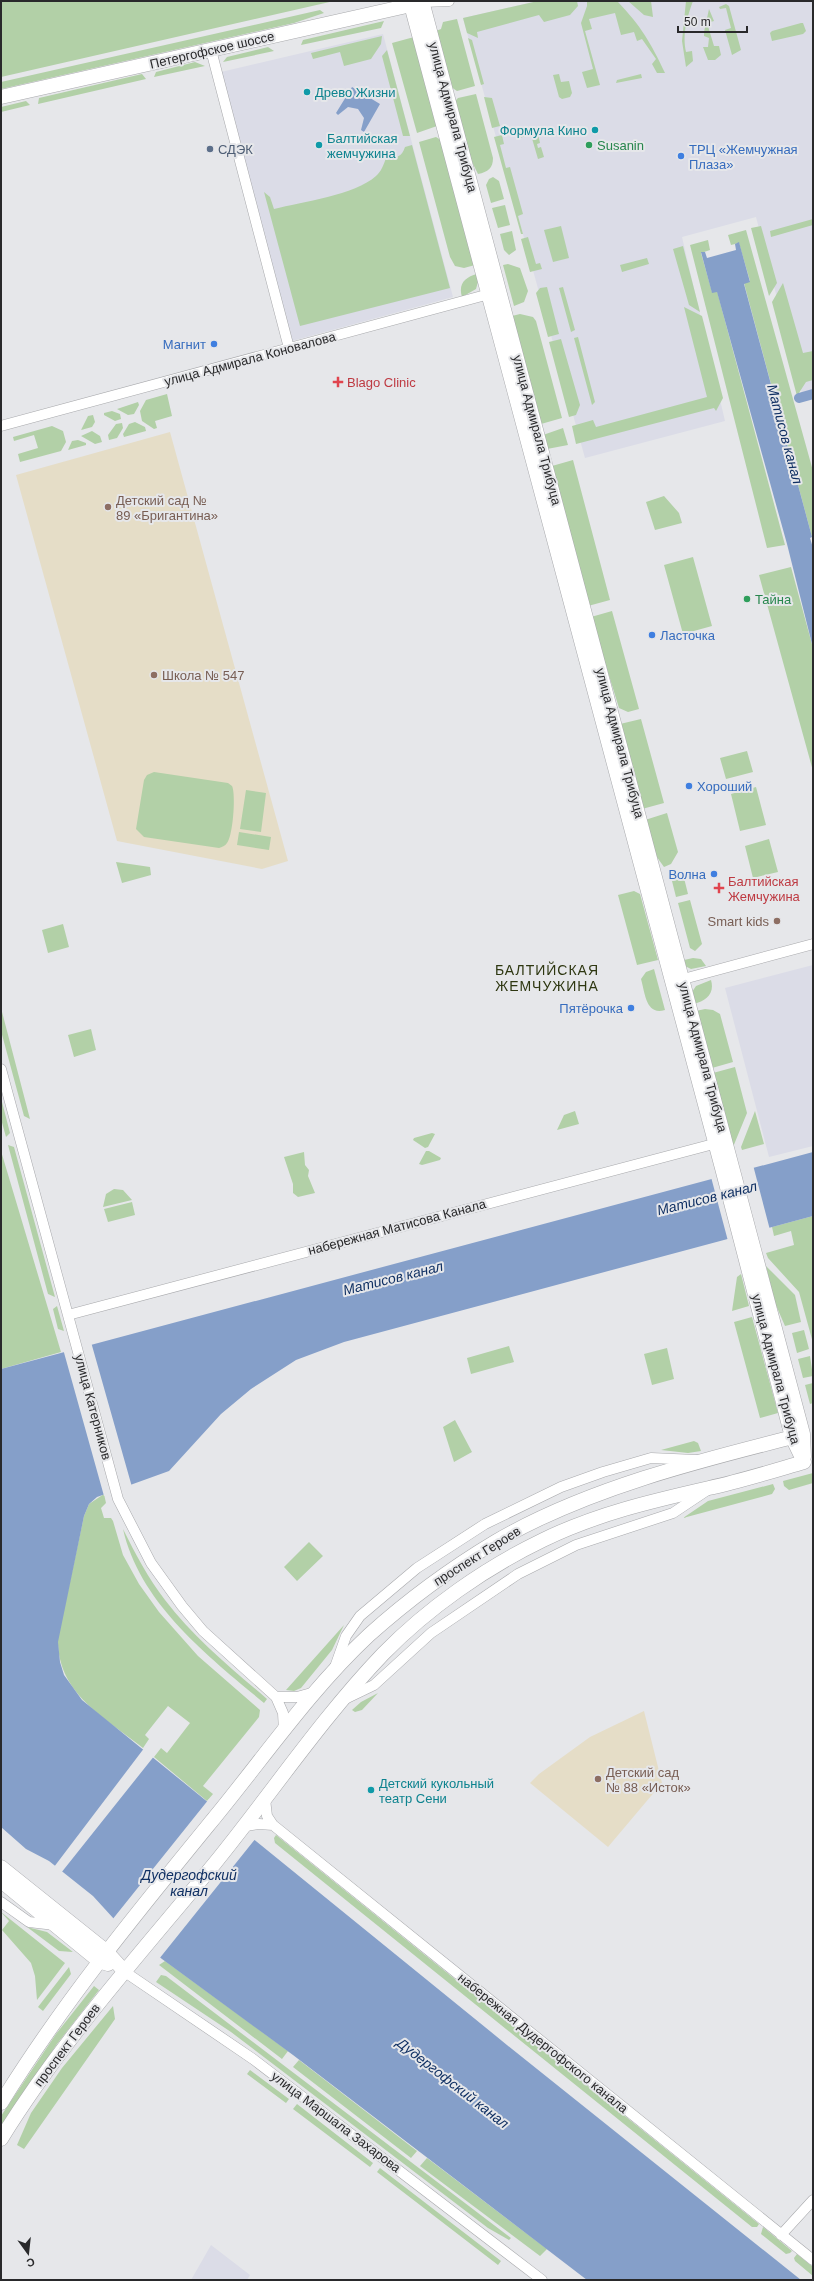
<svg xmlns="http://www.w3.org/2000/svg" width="814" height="2281" font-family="Arial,sans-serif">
  <rect width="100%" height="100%" fill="#e6e7ea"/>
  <path fill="#dbdce7" d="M537 1H813V391L802 394 756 217 682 237 725 421 585 458 463 18Z
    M383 34 453 297 292 341 221 72Z
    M813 965V1146L769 1157 725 988Z
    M211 2245 250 2275 247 2280H191Z"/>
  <path fill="#e5ddc7" d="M170 432 288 861 262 869 117 841 16 475Z
    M644 1711 662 1783 608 1847 530 1783 539 1774 590 1737Z"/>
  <path fill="#b2d0a7" d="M1 1H334L1 77Z
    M538 1H577L578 6 570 15 544 22 539 15 477 32 478 38 467 33 463 18Z
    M587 1 618 2C641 26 651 43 665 73H657L652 64 656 59 642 39 637 41 634 32 621 35 615 13 589 19 592 29 585 31 600 85 587 88 582 72 593 69 581 23 587 6Z
    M628 1H651L653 17 644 15Z
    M686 1H693C687 17 682 35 686 52L692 51 693 61 686 67 682 41Z
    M726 4 729 6 741 50 732 55 725 30 731 28 726 8 720 9 719 7Z
    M709 9 714 21 707 23 714 46H719L721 55 715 60H708L703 47H708L709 38 704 36V32Z
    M320 10 324 13 294 23 1 89V82Z
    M457 19 475 86 457 91 451 87 436 31 441 29 443 22Z
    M384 21 381 28 301 45 303 40Z
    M801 23H803L806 31 803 34 772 41 770 33 772 31Z
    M382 36 381 44 371 59 344 66 340 52 313 59 311 53Z
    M414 37 437 126 417 133 392 43Z
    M468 38 472 40 484 84 481 85Z
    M268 47 274 51 223 62 227 57Z
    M387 50 410 136H403L382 56Z
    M195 62 205 66 154 77 156 72Z
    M142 74 146 79 38 104 39 98Z
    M559 74 561 82 569 81 572 93 570 97 562 99 559 97 553 75Z
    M641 74 642 78 616 83 617 80Z
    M476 94 493 158C493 168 488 172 478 174L467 152 455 101 458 98Z
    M484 97 492 98 500 126 492 128Z
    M26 101 30 105 1 112V107Z
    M533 129 534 135 538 134 540 143 537 144 538 148 541 147 544 157 538 159 531 135 519 138 513 134Z
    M502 135 504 144 500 145 506 168 510 167 523 214 518 216 523 234H521L494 137Z
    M436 137 441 140 475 265 464 268 455 266 450 257 419 142Z
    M412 145 450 288 300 326 264 192 270 197 274 209C302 202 355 195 376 176 381 172 384 164 386 158 396 158 402 157 405 147Z
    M493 177 499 181 504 199 491 203 486 185 489 179Z
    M505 205 510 225 498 228 492 208Z
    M813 219V225L771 237 770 231Z
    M561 226 569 258 553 262 544 230Z
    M761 226 777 283 769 296 751 228Z
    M746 230 813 471 812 537 744 283 750 281 739 243 731 245 728 235Z
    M512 231 516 250 509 255 504 250 500 234Z
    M528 237 536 264 540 263 542 269 530 272 521 239Z
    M708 240 710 250 701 253 712 292 717 291 785 545 767 548 690 245Z
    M683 246 698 304 700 312 689 305 673 249Z
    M647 258 649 264 622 272 620 265Z
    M508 264 520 268 528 291 524 302 514 306 503 265Z
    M477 274 479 278 476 289 462 297C458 284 465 277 477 274Z
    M783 283 803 353 813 351V380L806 382 797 396 772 302Z
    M547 287 559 334 548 337 536 293 540 288Z
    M563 287 575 330 571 332 559 288Z
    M684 307 702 316 723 398 716 411 714 408 576 444 572 426 593 420 596 427 707 397Z
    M520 314 533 317 536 321 562 418 541 424 512 316Z
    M578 337 595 402 592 405 574 338Z
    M561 339 580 405 576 415 569 417 549 342Z
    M167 394 172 416 155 421 157 428 154 429 142 421 140 411 146 400Z
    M138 402 139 405 134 414 128 415 117 409Z
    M112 411 120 414 121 419 115 421 104 415V413Z
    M93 415 95 422 92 427 81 430 88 416Z
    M135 422 145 427 146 431 124 437 123 434 129 424Z
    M122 423 123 428 117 438 109 440 108 435 116 424Z
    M52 426 63 431 66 442 61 451 20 462 18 454 38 448 34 435 14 441 13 437Z
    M563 428 568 445 547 449 543 435Z
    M92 431 100 436 102 442 95 444 81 436Z
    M78 440 86 443V445L68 450 72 441Z
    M573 460 610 600 588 606 552 466Z
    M664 496 679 513 682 523 655 530 646 502Z
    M693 557 712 626 683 634 664 565Z
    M791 567 813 648V771L759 575Z
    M612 611 639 709 628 712 619 708 591 617Z
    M641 719 664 803 642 809 620 724Z
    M747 751 753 772 726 779 720 758Z
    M154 772 228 783 232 786C236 794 233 836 227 843 225 846 222 847 219 848L144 837 136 829 144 780 147 775Z
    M756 787 766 825 740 831 731 794Z
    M246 790 266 793 261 832 240 829Z
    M667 813 678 852 671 864 664 867 654 853 645 820Z
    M239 832 271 837 269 850 237 845Z
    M769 839 778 872 753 878 745 846Z
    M116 862 150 867 151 875 122 883Z
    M680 871 683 874 688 894 676 897 671 877 673 872Z
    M634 891 640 894 658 960 637 965 618 895Z
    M690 900 702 944 695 951 690 948 678 903Z
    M63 924 69 947 48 953 42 930Z
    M693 958 701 959 706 966 691 969 685 966 684 960Z
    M654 969 665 1010C646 1016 645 993 641 979L646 972Z
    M711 980C715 994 706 1001 694 1004L692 992 696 986Z
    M1 1008 30 1119 24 1116 1 1031Z
    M705 1009 713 1010 720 1014 733 1062 712 1068 696 1011Z
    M91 1029 96 1050 74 1057 68 1035Z
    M735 1067 747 1113 733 1147 713 1073Z
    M1 1098 10 1133 6 1137 1 1119Z
    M575 1111 579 1124 557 1130 564 1115Z
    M755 1111 764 1144 742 1150 741 1147Z
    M432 1133 435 1134 428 1147 425 1148 413 1140 414 1138Z
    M8 1145 14 1147 55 1297 48 1294Z
    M1 1151 61 1352 1 1369Z
    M426 1151H429L441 1158 440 1160 422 1165 419 1164Z
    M304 1152 305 1165 309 1170 308 1176 315 1193 298 1197 293 1193V1184L284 1157Z
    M114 1189 123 1190 132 1200 103 1207 106 1194Z
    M132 1202 135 1215 108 1222 104 1209Z
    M813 1216V1343L799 1292 768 1258 766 1253 794 1245 791 1231 774 1236 772 1227Z
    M766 1266 795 1295 801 1322 785 1326 775 1303Z
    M741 1274 749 1306 732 1311 737 1277Z
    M57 1306 64 1331 58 1329 53 1309Z
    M752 1317 778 1413 760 1418 734 1322Z
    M804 1330 809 1349 797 1353 792 1333Z
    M509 1346 514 1362 471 1374 467 1358Z
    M667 1348 674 1379 652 1385 644 1354Z
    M810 1356 813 1376 803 1378 798 1359Z
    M813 1383V1403L810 1404 805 1385Z
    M455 1420 472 1452 454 1462 443 1427Z
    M694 1441 698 1443 701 1451 688 1453 661 1450Z
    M813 1473V1483L789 1490 784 1486 783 1481Z
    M773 1484 775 1489 772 1494 683 1518 708 1501Z
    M104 1494 106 1503 101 1508 104 1518H111L113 1521 123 1555 139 1584 159 1612 198 1656 260 1710 259 1717 203 1786 213 1794 207 1801 154 1757 161 1748 167 1753 190 1723 168 1706 145 1735 149 1739 143 1748C104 1717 56 1693 58 1637L84 1516 89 1504Z
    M123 1529C135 1553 148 1578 165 1600 194 1638 231 1668 267 1699L264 1703C208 1656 140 1604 123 1529Z
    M309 1542 323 1556 297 1581 284 1567Z
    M344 1625 332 1650 301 1688 294 1691 286 1690Z
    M378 1693 362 1710 355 1712 352 1710 361 1702Z
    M276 1835 759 2224 757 2227H752L275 1843 274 1838Z
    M1 1912 65 1963 37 2000 35 1976 31 1963 2 1930 9 1921Z
    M27 1927 47 1932 73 1952 59 1951Z
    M165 1961 288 2051 282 2059 159 1965Z
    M69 1967 71 1974 43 2011 38 2007Z
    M161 1975 166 1976 511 2238 509 2240 488 2228 231 2032 156 1982Z
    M94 1986 99 1990 57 2044 1 2128V2116L13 2098 56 2034Z
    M113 2006 115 2019 24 2149 17 2145 31 2113 62 2068Z
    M299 2060 417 2151 411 2158 293 2067Z
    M250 2070 289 2099 286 2103 247 2074Z
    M297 2104 373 2163 370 2167 293 2109Z
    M427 2158 547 2249 540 2256 420 2166Z
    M380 2168 501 2261 498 2265 377 2172Z
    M763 2227 792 2251 790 2253 786 2254 761 2234Z
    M797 2254 813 2267V2276L795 2261 794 2258Z"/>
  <path fill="#859fc9" d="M352 87 380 104 364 132 361 130 364 118 358 109 348 107 338 115 336 113Z
    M739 242 750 282 744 284 812 537 810 538 813 548V648L787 544 717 292 712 293 701 252H705L707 258 736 250 735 244Z
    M813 1152V1216L344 1342 296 1360 251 1389 221 1414 169 1471 97 1497 89 1504 84 1516 58 1642 60 1662 64 1675 82 1700 512 2049 801 2280H587L293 2055 162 1959 114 1919 93 1896 49 1861 26 1849 1 1827V1369Z"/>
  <path fill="#e6e7ea" d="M753 1165 770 1230 728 1241 711 1177Z
    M91 1342 132 1487 104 1496 63 1349Z
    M145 1747 155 1755 61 1873 54 1867Z
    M209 1799 256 1838 159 1959 112 1920Z"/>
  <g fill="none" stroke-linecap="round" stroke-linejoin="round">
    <path stroke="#859fc9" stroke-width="10" d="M799 398 813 394"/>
    <defs>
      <path id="street" d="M423 2 449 1
        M211 50 289 348
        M1 426 493 293
        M676 981 813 944
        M1 1069 118 1499 151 1563 182 1606 203 1631 276 1697 283 1713 284 1731
        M68 1315 721 1142
        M335 1667 346 1636 360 1616 417 1568 485 1524 561 1487 603 1472 651 1458 696 1460
        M276 1697H297L315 1692
        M345 1699 374 1685 431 1633 518 1574 576 1545 673 1513 706 1491
        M265 1799 267 1816 273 1825 813 2260
        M245 1826 259 1824 273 1825
        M1 1902 29 1922 55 1925
        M125 1972 253 2059 542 2280
        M781 2235 813 2200"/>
      <path id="secondary" d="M410 1 722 1168 792 1437 804 1462
        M422 1 803 1434 804 1457
        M1 97 420 3
        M1 1867 106 1951 125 1972
        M1 1881 99 1961 108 1964
        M1 2103C64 2001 139 1910 215 1817 265 1756 311 1689 369 1635 408 1600 450 1569 495 1542 585 1489 701 1460 801 1435
        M1 2139C62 2040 141 1953 215 1863 271 1794 321 1719 383 1654 428 1608 485 1568 543 1540 596 1514 652 1501 709 1488 741 1481 773 1471 804 1462"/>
    </defs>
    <use href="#street" stroke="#a8a9ac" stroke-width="11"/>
    <use href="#secondary" stroke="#a8a9ac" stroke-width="15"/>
    <use href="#street" stroke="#fff" stroke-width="10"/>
    <use href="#secondary" stroke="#fff" stroke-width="14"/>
  </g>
  <g fill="#0f9aa8" stroke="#e6e7ea" stroke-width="1.5">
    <circle cx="307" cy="92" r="4"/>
    <circle cx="595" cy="130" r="4"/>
    <circle cx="319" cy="145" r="4"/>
    <circle cx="371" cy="1790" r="4"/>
  </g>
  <g fill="#2e9e5b" stroke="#e6e7ea" stroke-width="1.5">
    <circle cx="589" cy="145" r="4"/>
    <circle cx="747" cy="599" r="4"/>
  </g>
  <circle fill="#5c6f8a" stroke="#e6e7ea" stroke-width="1.5" cx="210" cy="149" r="4"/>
  <g fill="#3f7fe0" stroke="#e6e7ea" stroke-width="1.5">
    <circle cx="681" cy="156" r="4"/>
    <circle cx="214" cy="344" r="4"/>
    <circle cx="652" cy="635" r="4"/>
    <circle cx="689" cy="786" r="4"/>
    <circle cx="714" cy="874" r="4"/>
    <circle cx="631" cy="1008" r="4"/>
  </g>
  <g fill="#e0444e" stroke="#e6e7ea" stroke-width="1.5">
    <path d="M336 376h4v4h4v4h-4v4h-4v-4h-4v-4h4z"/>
    <path d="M717 882h4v4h4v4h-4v4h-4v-4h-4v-4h4z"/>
  </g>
  <g fill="#8d6e63" stroke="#e6e7ea" stroke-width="1.5">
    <circle cx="108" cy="507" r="4"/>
    <circle cx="154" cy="675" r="4"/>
    <circle cx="777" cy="921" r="4"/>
    <circle cx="598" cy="1779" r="4"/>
  </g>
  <g text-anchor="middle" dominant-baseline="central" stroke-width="4" stroke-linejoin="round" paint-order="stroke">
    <g font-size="13" fill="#29292b" stroke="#e6e7ea">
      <text transform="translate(212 50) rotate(-13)">Петергофское шоссе</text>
      <text transform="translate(453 117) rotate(75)">улица Адмирала Трибуца</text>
      <text transform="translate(250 359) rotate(-15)">улица Адмирала Коновалова</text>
      <text transform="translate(537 430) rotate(75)">улица Адмирала Трибуца</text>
      <text transform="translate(620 743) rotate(75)">улица Адмирала Трибуца</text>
      <text transform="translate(703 1057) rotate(75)">улица Адмирала Трибуца</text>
      <text transform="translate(397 1227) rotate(-15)">набережная Матисова Канала</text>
      <text transform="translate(776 1369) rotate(75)">улица Адмирала Трибуца</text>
      <text transform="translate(93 1407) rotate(75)">улица Катерников</text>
      <text transform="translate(477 1556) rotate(-32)">проспект Героев</text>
      <text transform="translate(543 2043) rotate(39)">набережная Дудергофского канала</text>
      <text transform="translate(67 2045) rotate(-53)">проспект Героев</text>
      <text transform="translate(336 2122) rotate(37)">улица Маршала Захарова</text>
    </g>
    <g font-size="13" fill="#0d838f" stroke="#e6e7ea" text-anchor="start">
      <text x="315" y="92">Древо Жизни</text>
      <text x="587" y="130" text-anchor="end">Формула Кино</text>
      <text x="327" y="138">Балтийская<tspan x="327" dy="15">жемчужина</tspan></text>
      <text x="379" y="1783">Детский кукольный<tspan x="379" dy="15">театр Сени</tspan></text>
    </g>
    <g font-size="13" fill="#27864d" stroke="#e6e7ea" text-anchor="start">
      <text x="597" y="145">Susanin</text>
      <text x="755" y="599">Тайна</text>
    </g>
    <g font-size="13" fill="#4e5e75" stroke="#e6e7ea" text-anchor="start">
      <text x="218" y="149">СДЭК</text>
    </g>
    <g font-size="13" fill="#366cbe" stroke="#e6e7ea" text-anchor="start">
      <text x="689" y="149">ТРЦ «Жемчужная<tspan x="689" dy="15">Плаза»</tspan></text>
      <text x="206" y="344" text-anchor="end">Магнит</text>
      <text x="660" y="635">Ласточка</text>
      <text x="697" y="786">Хороший</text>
      <text x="706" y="874" text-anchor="end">Волна</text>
      <text x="623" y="1008" text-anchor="end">Пятёрочка</text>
    </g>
    <g font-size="13" fill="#be3a42" stroke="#e6e7ea" text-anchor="start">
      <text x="347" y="382">Blago Clinic</text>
      <text x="728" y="881">Балтийская<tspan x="728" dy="15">Жемчужина</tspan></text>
    </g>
    <g font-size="13" fill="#785e54" stroke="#e6e7ea" text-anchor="start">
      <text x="116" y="500">Детский сад №<tspan x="116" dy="15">89 «Бригантина»</tspan></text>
      <text x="162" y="675">Школа № 547</text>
      <text x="769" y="921" text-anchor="end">Smart kids</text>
      <text x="606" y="1772">Детский сад<tspan x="606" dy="15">№ 88 «Исток»</tspan></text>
    </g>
    <g font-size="14" font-style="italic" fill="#103063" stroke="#e6e7ea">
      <text transform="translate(785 434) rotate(75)">Матисов канал</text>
      <text transform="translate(707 1198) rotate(-14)">Матисов канал</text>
      <text transform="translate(393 1278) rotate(-14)">Матисов канал</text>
      <text x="189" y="1875">Дудергофский<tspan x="189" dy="16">канал</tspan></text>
      <text transform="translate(453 2083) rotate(38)">Дудергофский канал</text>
    </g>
    <g font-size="14" letter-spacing="1" fill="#2e3711" stroke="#e6e7ea">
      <text x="547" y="970">БАЛТИЙСКАЯ<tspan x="547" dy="16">ЖЕМЧУЖИНА</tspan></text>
    </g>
  </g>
  <rect width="814" height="2281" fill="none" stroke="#29292b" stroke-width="4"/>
  <g transform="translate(28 2253) rotate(165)" stroke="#e6e7ea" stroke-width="3" paint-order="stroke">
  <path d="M0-3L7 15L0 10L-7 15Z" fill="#29292b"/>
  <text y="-6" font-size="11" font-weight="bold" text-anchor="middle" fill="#29292b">С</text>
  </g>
  <path d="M678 26v6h69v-6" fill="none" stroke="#29292b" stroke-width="2"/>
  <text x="684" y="26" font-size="12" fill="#29292b" stroke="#e6e7ea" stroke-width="3" paint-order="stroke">50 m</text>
</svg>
